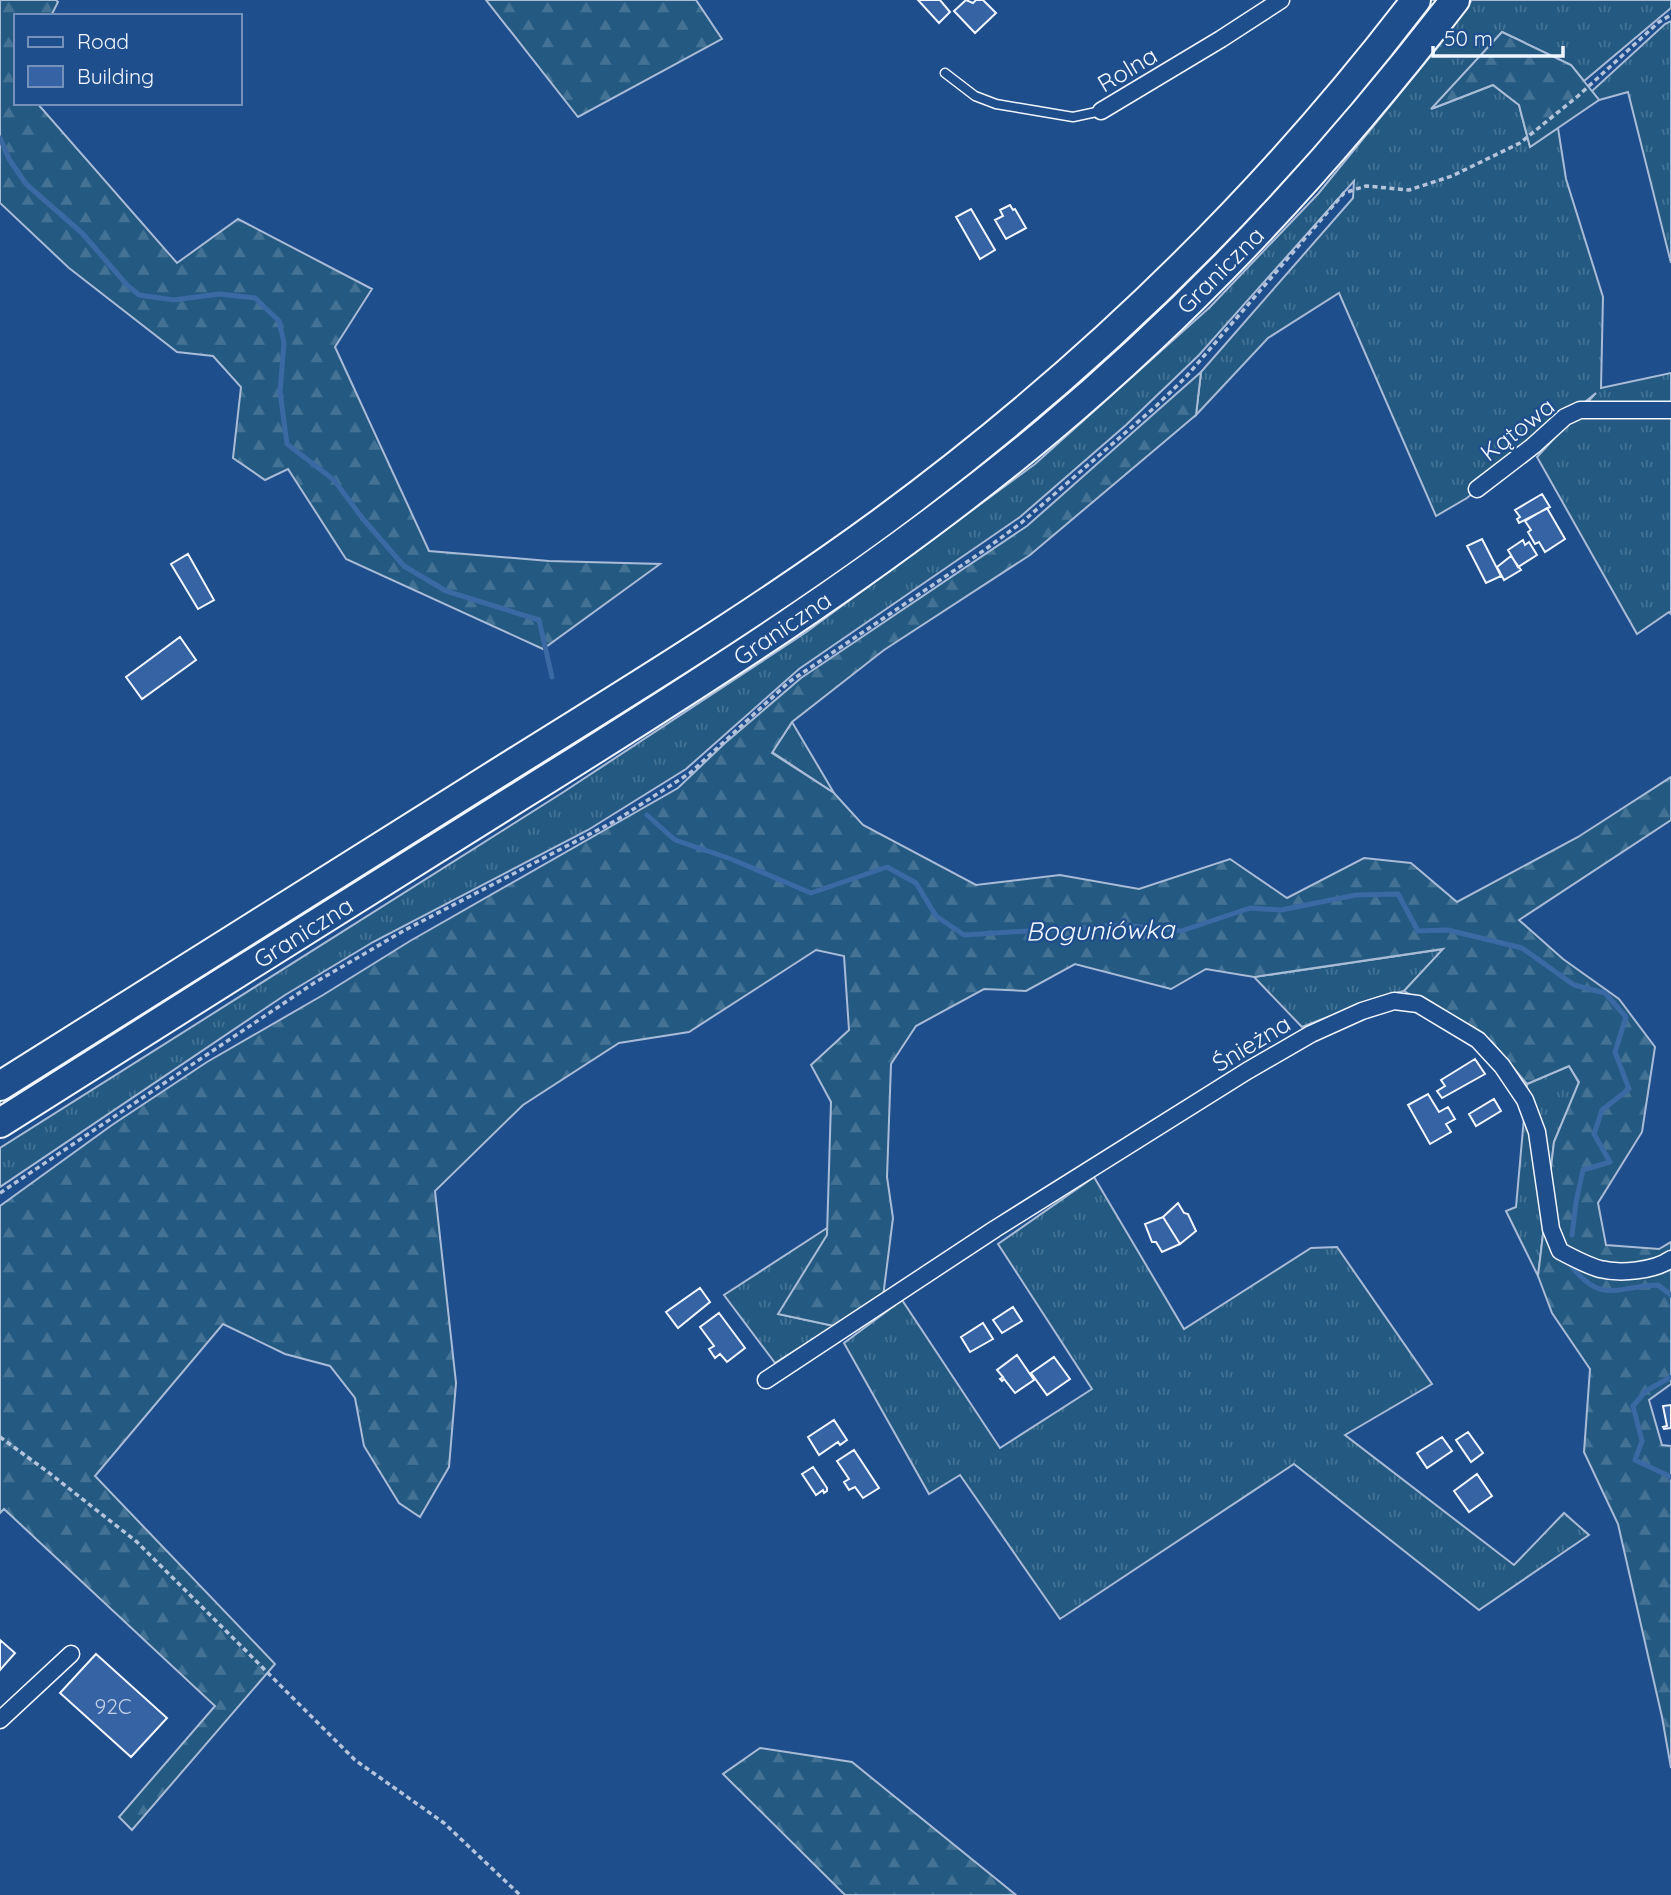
<svg xmlns="http://www.w3.org/2000/svg" width="1671" height="1895" font-family="Quicksand,sans-serif">
  <defs>
    <pattern id="grass-tufts" width="24" height="20" patternUnits="userSpaceOnUse" patternTransform="scale(1.75)"><rect width="24" height="20" fill="#245a82"/><path d="M3 7l-1-3M5 7V3M7 7l1-3M15 17l-1-3M17 17v-4M19 17l1-3" fill="none" stroke="#447295"/></pattern>
    <pattern id="forest-firs" width="22" height="20" patternUnits="userSpaceOnUse" patternTransform="scale(1.75)"><rect width="22" height="20" fill="#245a82"/><path d="M5 1l3.5 6h-7zM16 11l3.5 6h-7z" fill="#447295"/></pattern>
  </defs>
  <rect width="100%" height="100%" fill="#1f4e8c"/>
  <path fill="url(#grass-tufts)" stroke="#a8bbd7" stroke-width="2" d="M1429 0H1440L1336 130 1202 272 1088 380 958 487 764 626 0 1111V1098L953 481Z
    M1472 0H1671V8L1584 81 1571 65 1502 32 1434 108 1493 85 1519 105 1530 147 1558 128 1566 179 1603 297 1601 388 1671 373V614L1669 612 1637 634 1537 457 1596 393 1467 498 1436 516 1339 293 1268 338 1196 415 1201 372 1353 198 1354 181 1199 355 1126 425 1020 517 799 669 686 769 588 830 373 942 285 995 0 1187V1148L562 793 805 633 1035 464 1210 307 1318 194 1438 47Z
    M1671 21V263L1628 92 1599 100 1592 91 1665 24Z
    M792 722 834 793 772 752Z
    M1444 949 1404 991 1379 997 1302 1027 1254 977Z
    M1569 1066 1579 1083 1554 1142 1538 1276 1506 1211 1516 1207 1527 1084Z
    M1094 1177 1184 1329 1311 1248 1337 1247 1432 1384 1345 1435 1514 1565 1564 1513 1589 1535 1479 1610 1294 1464 1060 1619 960 1475 929 1494 844 1343 902 1300 1000 1448 1092 1389 998 1244Z
    M827 1228V1236L779 1314 834 1326 775 1363 724 1295Z"/>
  <path fill="url(#forest-firs)" stroke="#a8bbd7" stroke-width="2" d="M0 0H56L58 2 51 16H16V103H37L177 263 238 219 372 289 335 347 429 551 549 561 660 564 543 649 346 559 288 469 265 480 233 458 241 387 213 356 177 352 69 268 0 203Z
    M486 0H696L722 39 578 117Z
    M1502 32 1571 65 1599 100 1530 147 1519 105 1493 85 1431 109Z
    M1201 372 1196 415 1030 555 884 650 792 722 772 753 834 793 863 825 976 885 1060 875 1139 889 1230 859 1287 898 1364 858 1411 863 1457 902 1578 837 1671 777V820L1519 920 1563 959 1619 999 1655 1047 1642 1132 1598 1203 1606 1245 1659 1249 1671 1242V1384L1649 1400 1662 1445 1671 1446V1768L1662 1717 1618 1524 1584 1452 1590 1369 1552 1313 1538 1276 1554 1142 1579 1082 1569 1066 1527 1084 1492 1042 1404 991 1443 949 1254 977 1206 969 1171 989 1075 964 1026 991 984 989 916 1026 891 1064 887 1177 893 1218 883 1297 834 1326 778 1314 827 1235 831 1102 811 1065 849 1030 844 956 816 950 689 1032 619 1043 523 1105 435 1191 456 1383 449 1467 420 1517 399 1503 364 1446 355 1398 330 1366 285 1354 223 1324 95 1476 275 1664 132 1830 119 1817 215 1706 4 1509 0 1513V1206L112 1125 207 1062 323 995 410 941 678 788 724 744 801 678 1027 526Z
    M760 1748 852 1762 1016 1895H845L723 1774Z"/>
  <g fill="none" stroke-linecap="round" stroke-linejoin="round">
    <path stroke="#3b69a3" stroke-width="5" d="M0 138 9 159 26 184 82 233 127 285 139 295 174 300 219 294 255 298 279 321 284 343 280 392 287 444 334 480 363 519 404 566 446 591 539 620 552 677
      M647 815 675 840 731 859 811 893 887 867 916 883 936 916 964 935 1123 925 1181 931 1250 908 1281 910 1356 895 1398 894 1418 931 1448 930 1522 948 1574 985 1605 993 1626 1017 1615 1052 1629 1089 1602 1110 1594 1134 1610 1162 1583 1170 1576 1202 1572 1235
      M1572 1267C1603 1305 1617 1286 1658 1285L1671 1295
      M1671 1377 1646 1391 1633 1406 1642 1441 1635 1460 1671 1477"/>
  </g>
  <path fill="#3563a3" stroke="#f2f6ff" stroke-width="2" d="M918 0H940L950 12 939 23Z
    M966 0 973 3 976 0H983L996 13 975 33 954 11Z
    M1010 205 1013 210 1015 209 1026 228 1006 239 995 220 1003 216 1000 210Z
    M971 209 995 250 980 259 956 217Z
    M1542 494 1550 507 1519 523 1517 519 1520 517 1515 510Z
    M1547 508 1565 539 1545 552 1539 542 1535 544 1528 532 1531 530 1525 521Z
    M1482 539 1501 576 1486 583 1467 546Z
    M1523 540 1525 545 1529 542 1537 555 1518 567 1508 550Z
    M188 554 214 600 198 609 171 564Z
    M1511 556 1521 570 1504 580 1497 567Z
    M180 637 196 660 142 699 126 677Z
    M1475 1059 1485 1074 1442 1098 1437 1091 1445 1086 1441 1080Z
    M1428 1094 1439 1112 1448 1107 1455 1119 1446 1124 1451 1132 1430 1144 1408 1105Z
    M1494 1099 1501 1111 1476 1126 1469 1114Z
    M1178 1203 1184 1213 1188 1214 1196 1231 1180 1244 1163 1217Z
    M1163 1217 1180 1244 1162 1252 1156 1242H1152L1145 1224Z
    M700 1288 710 1302 678 1328 666 1312Z
    M1013 1307 1022 1321 1002 1333 993 1320Z
    M719 1313 745 1348 727 1362 720 1354 715 1358 709 1349 714 1346 700 1327Z
    M983 1323 993 1339 970 1352 961 1337Z
    M1017 1355 1034 1380 1015 1393 1004 1379 1002 1381 1000 1379 1003 1377 997 1370Z
    M1054 1357 1070 1379 1047 1395 1031 1373Z
    M1671 1405V1428L1664 1429 1663 1427 1667 1426 1663 1406Z
    M834 1420 847 1440 840 1445 838 1442 819 1455 808 1437Z
    M1468 1432 1483 1453 1471 1462 1456 1440Z
    M1442 1437 1452 1451 1427 1468 1417 1453Z
    M854 1450 879 1488 863 1498 855 1487 849 1490 844 1482 849 1479 837 1461Z
    M813 1467 827 1488V1491L824 1493 823 1490 816 1495 802 1474Z
    M1477 1474 1492 1496 1469 1512 1454 1491Z
    M0 1640 15 1653 0 1670Z
    M96 1654 167 1718 131 1757 60 1693Z"/>
  <g fill="none" stroke-linecap="round" stroke-linejoin="round">
    <defs>
      <path id="service" d="M945 73 975 96 996 104 1073 117 1101 111"/>
      <path id="minor" d="M1101 111 1221 39 1281 0
        M1477 489 1533 446 1565 417 1580 410H1671
        M766 1380 995 1229 1247 1071 1311 1034 1362 1011 1394 1001 1418 1004 1478 1040 1502 1066 1525 1100 1537 1132 1551 1229 1560 1251C1573 1258 1586 1265 1600 1269 1620 1274 1654 1271 1671 1259
        M0 1720 71 1654"/>
      <path id="motorway" d="M0 1086C158 987 316 888 474 788 611 702 751 618 882 522 1083 374 1264 199 1416 0
        M0 1123C173 1013 346 905 520 796 701 683 882 569 1047 431 1199 304 1334 157 1455 0"/>
    </defs>
    <use href="#service" stroke="#f2f6ff" stroke-width="11"/>
    <use href="#minor" stroke="#f2f6ff" stroke-width="19"/>
    <use href="#motorway" stroke="#f2f6ff" stroke-width="32"/>
    <path stroke="#b3c4dc" stroke-width="3.5" stroke-dasharray="5 3.5" stroke-linecap="butt" d="M0 1193 314 983 405 930 615 821 690 773 789 682 983 551 1021 523 1155 407 1185 378 1344 193 1366 186 1409 190 1452 176 1520 143 1578 96 1659 22 1671 15
      M0 1437 48 1472 137 1542 355 1760 444 1823 520 1895"/>
    <use href="#service" stroke="#1f4e8c" stroke-width="8"/>
    <use href="#minor" stroke="#1f4e8c" stroke-width="16"/>
    <use href="#motorway" stroke="#1f4e8c" stroke-width="28"/>
  </g>
  <g text-anchor="middle" dominant-baseline="central" stroke-width="5" stroke-linejoin="round" paint-order="stroke">
    <g font-size="21" fill="#c3d1e8">
      <text x="113" y="1706">92C</text>
    </g>
    <g font-size="24" fill="#f2f6ff" stroke="#1f4e8c">
      <text transform="translate(1127 69) rotate(-31)">Rolna</text>
      <text transform="translate(1220 270) rotate(-45)">Graniczna</text>
      <text transform="translate(1517 429) rotate(-38)">Kątowa</text>
      <text transform="translate(782 628) rotate(-34)">Graniczna</text>
      <text transform="translate(303 932) rotate(-32)">Graniczna</text>
      <text transform="translate(1251 1043) rotate(-31)">Śnieżna</text>
    </g>
    <g font-size="26" font-style="italic" fill="#f2f6ff" stroke="#1f4e8c">
      <text transform="translate(1100 930) rotate(-1)">Boguniówka</text>
    </g>
  </g>
  <rect x="14" y="14" width="228" height="91" fill="#1f4e8c" stroke="#7391ba" stroke-width="2"/>
  <rect x="28" y="37" width="35" height="10" fill="#1f4e8c" stroke="#7391ba" stroke-width="2"/>
  <text x="77" y="49" font-size="21" fill="#f2f6ff">Road</text>
  <rect x="28" y="66" width="35" height="21" fill="#3563a3" stroke="#7391ba" stroke-width="2"/>
  <text x="77" y="84" font-size="21" fill="#f2f6ff">Building</text>
  <path d="M1433 46v10h130v-10" fill="none" stroke="#f2f6ff" stroke-width="3.5"/>
  <text x="1444" y="46" font-size="21" fill="#f2f6ff" stroke="#1f4e8c" stroke-width="5" paint-order="stroke">50 m</text>
</svg>
